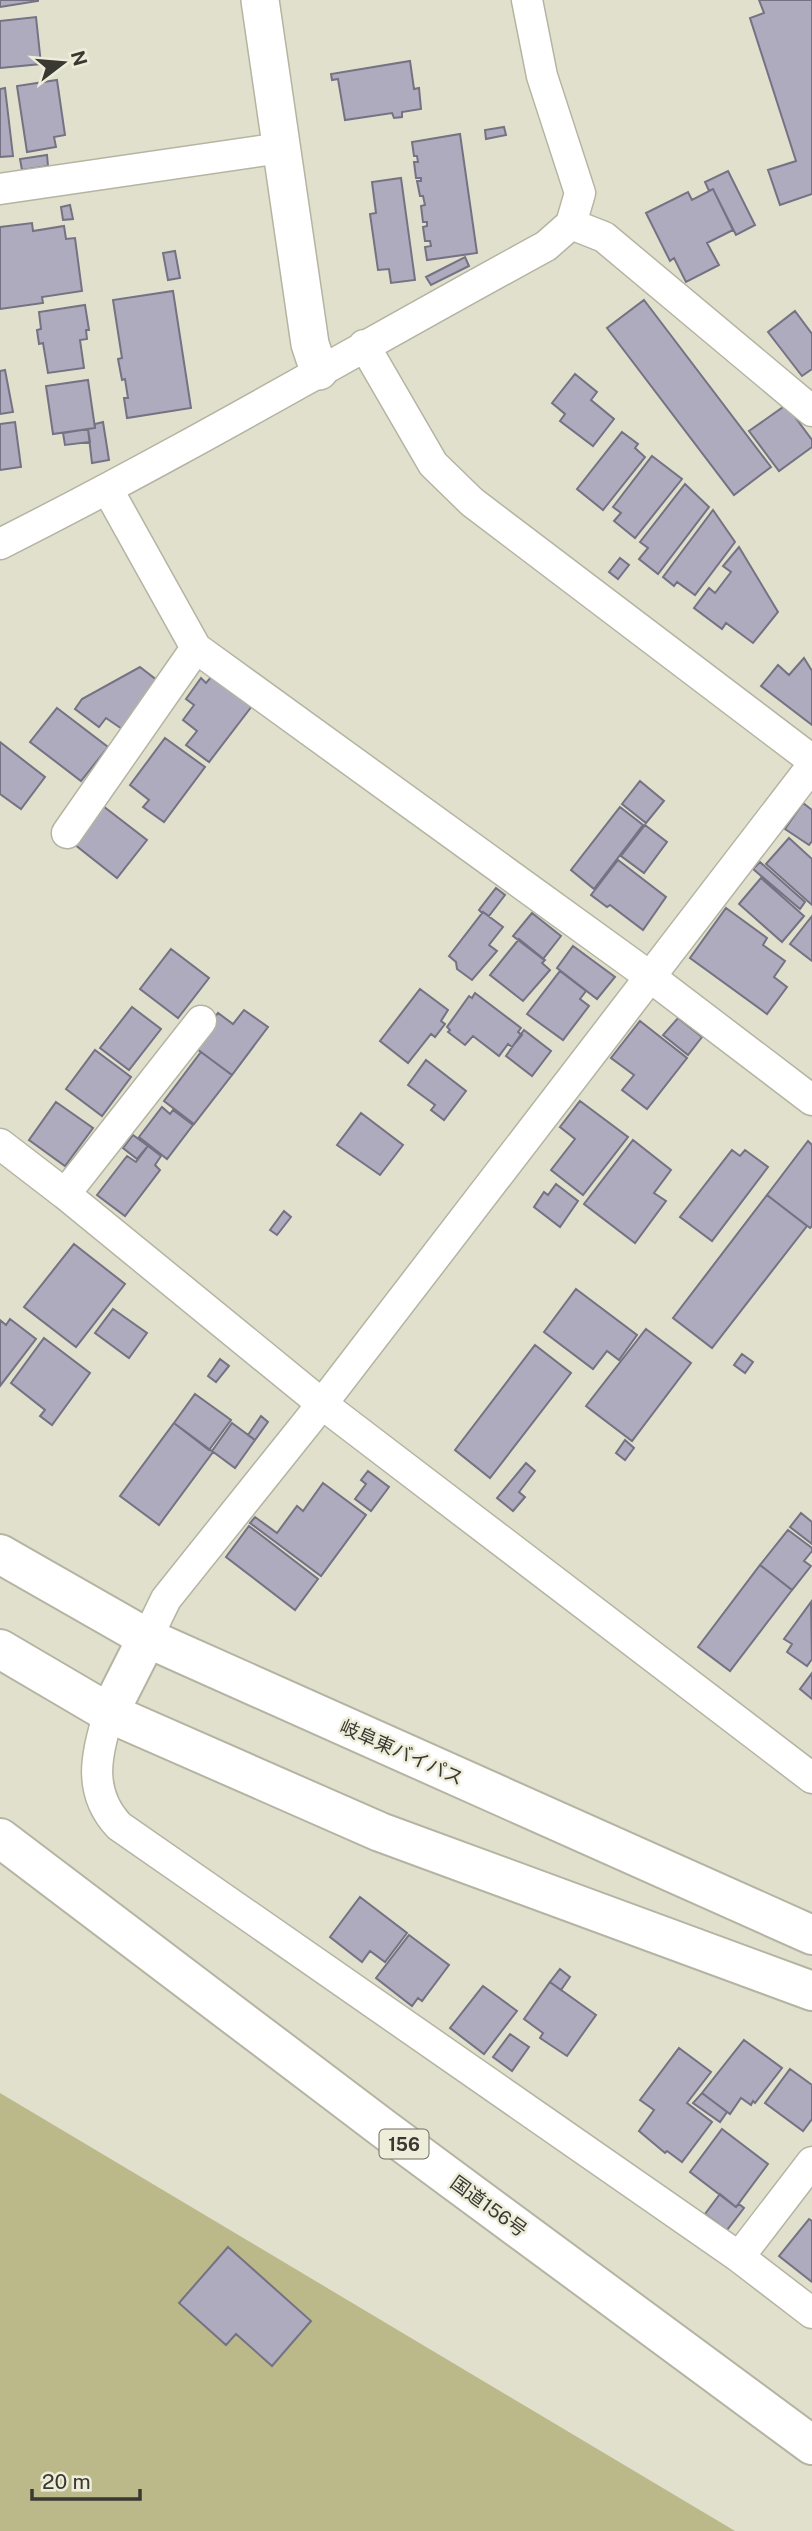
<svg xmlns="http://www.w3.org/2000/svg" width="812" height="2531" font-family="'Public Sans','Noto Sans JP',sans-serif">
  <rect width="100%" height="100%" fill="#e1e0cd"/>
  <path fill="#bbb88a" d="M0 2093 735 2531H0Z"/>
  <path fill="#adabbd" stroke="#747283" stroke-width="2" d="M0 0H38V1L0 7Z
    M759 0H812V194L780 205 768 170 796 161 750 18 764 13Z
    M36 17 41 64 0 68V21Z
    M410 61 414 89 419 88 421 109 402 112V117L394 118 392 113 345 120 338 79 332 80 331 74Z
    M57 80 65 135 54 137 56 147 27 152 17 86Z
    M5 88 13 156 0 157V89Z
    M504 127 506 135 486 139 485 130Z
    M460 134 477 253 427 260 425 247 431 246 430 241H425L423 227 427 226V222H423L421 206 425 205 423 196H420L417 181H421V178H416L414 162H418L417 156H414L412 142Z
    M47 155 48 166 22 170 20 159Z
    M728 171 755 225 736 235 713 189 709 191 705 182Z
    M401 178 415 280 391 283 389 269 378 270 370 214 376 213 372 182Z
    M713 189 733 230 707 243 719 265 686 282 674 258 670 261 646 213 688 192 692 200Z
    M70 205 73 219 63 220 61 207Z
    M32 223 33 231 64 226 66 239 75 238 82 291 42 297 43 303 0 309V227Z
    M175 251 180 278 168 280 163 253Z
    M465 257 469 266 431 285 426 277Z
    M173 291 191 408 127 418 124 398H128L125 379 122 380 118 359 122 358 113 300Z
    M644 300 771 467 734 495 607 328Z
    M85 305 89 330H86L87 339 80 340 84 368 48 373 43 343 39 344 37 330 41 329 39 312Z
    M795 311 812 334V369L802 376 768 332Z
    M5 370 13 412 0 414V371Z
    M575 374 597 392 591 400 614 419 593 446 560 421 565 414 552 403Z
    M88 380 95 428 53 434 46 386Z
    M786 405 812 440V447L779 471 749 431Z
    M15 422 21 467 0 470V424Z
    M103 422 109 460 92 463 88 429 95 428V424Z
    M88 429 90 442 65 445 63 433Z
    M622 432 638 444 635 448 645 457 603 510 577 489Z
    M652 456 682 479 635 538 614 521 621 513 613 507Z
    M685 484 709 507 658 574 639 559 648 548 640 542Z
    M713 510 735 542 695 595 677 582 674 586 663 577Z
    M739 547 778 612 753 643 726 623 722 629 694 608 709 588 715 593 731 572 723 566Z
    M620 558 629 565 618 579 609 572Z
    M804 658 812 671V725L761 686 778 665 789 675Z
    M140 667 158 681 122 729 106 718 99 727 75 709 82 699Z
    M212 676 252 706 209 762 186 745 197 731 183 720 194 705 186 699 201 678 206 683Z
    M57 708 108 747 81 781 30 742Z
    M165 738 205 767 164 822 143 807 149 800 130 785Z
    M0 742 45 777 21 809 0 794Z
    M640 781 664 801 646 823 622 804Z
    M803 803 812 810V841L809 845 785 829Z
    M103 806 147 840 117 878 74 844Z
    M620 807 643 825 594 889 571 870Z
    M645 825 667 842 644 873 621 856Z
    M789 838 812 859V905L766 864Z
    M618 860 666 897 643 930 610 905 607 907 591 895Z
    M760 862 805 902 800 909 753 869Z
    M761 878 804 916 782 942 739 904Z
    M496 888 505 895 489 916 483 912 482 913 479 910Z
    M726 908 767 938 763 945 785 961 774 977 787 987 767 1014 690 958Z
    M483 912 503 927 489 945 497 951 472 980 457 969 456 962 449 956Z
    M532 913 561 936 543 959 513 936Z
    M812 916V961L790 944Z
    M519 939 545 960 542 963 550 970 523 1001 490 975Z
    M573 946 615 977 597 999 557 968Z
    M171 949 209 978 178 1018 140 989Z
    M560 971 586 991 580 999 589 1006 563 1040 527 1014Z
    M420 989 448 1010 441 1021 445 1024 435 1037 431 1034 408 1063 380 1041Z
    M475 993 521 1028 518 1032 522 1035 512 1047 508 1044 499 1056 473 1036 465 1045 448 1032 450 1030 447 1027 469 996 472 998Z
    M132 1007 161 1029 129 1070 100 1048Z
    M244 1010 268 1027 232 1075 193 1046 218 1013 233 1024Z
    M678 1018 702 1037 688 1055 663 1035Z
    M640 1021 687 1058 647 1109 622 1090 634 1075 611 1058Z
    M524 1030 551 1051 532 1076 506 1056Z
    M95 1050 131 1077 102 1116 66 1089Z
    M201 1052 232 1075 194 1124 164 1101Z
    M426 1060 466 1091 444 1120 431 1110 435 1105 408 1085Z
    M580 1101 628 1137 583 1195 551 1170 575 1139 560 1127Z
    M56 1102 93 1128 65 1166 29 1140Z
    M162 1107 170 1114 173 1110 193 1125 167 1159 139 1137Z
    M361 1113 403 1145 380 1175 337 1145Z
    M133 1135 148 1146 137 1159 123 1148Z
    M633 1140 671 1170 654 1193 666 1201 635 1243 584 1204Z
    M808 1141 812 1145V1226L810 1228 767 1195Z
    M148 1146 161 1156 155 1165 160 1170 125 1216 97 1195 127 1156 136 1162Z
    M732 1150 740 1156 745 1150 768 1167 712 1241 680 1217Z
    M556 1184 578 1201 560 1227 534 1207 544 1192 548 1195Z
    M767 1195 807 1226 712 1348 673 1318Z
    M284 1211 291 1217 277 1235 270 1230Z
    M74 1244 125 1284 76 1347 24 1307Z
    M576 1289 637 1335 619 1360 607 1351 593 1369 544 1332Z
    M113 1309 147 1333 129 1358 95 1333Z
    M10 1319 36 1339 0 1386V1320L6 1325Z
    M646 1329 691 1363 632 1441 586 1406Z
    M44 1338 90 1373 52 1425 40 1416 45 1410 11 1383Z
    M535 1345 571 1373 490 1478 455 1450Z
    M742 1354 753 1362 745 1373 734 1365Z
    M220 1359 229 1366 216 1382 208 1376Z
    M195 1394 231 1420 209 1450 174 1423Z
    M261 1416 268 1422 255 1440 248 1435Z
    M174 1423 213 1452 159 1525 120 1496Z
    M232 1423 255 1440 235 1468 212 1451Z
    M625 1440 634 1448 625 1460 616 1453Z
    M526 1463 535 1471 519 1492 525 1497 513 1511 497 1498Z
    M368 1471 389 1487 371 1511 355 1499 366 1484 361 1480Z
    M323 1483 366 1515 321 1576 250 1523 255 1517 277 1533 297 1506 303 1511Z
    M801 1513 812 1522V1544L790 1527Z
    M249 1526 318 1579 295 1610 226 1557Z
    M788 1530 812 1548V1551L804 1561 811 1566 792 1590 760 1565Z
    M760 1565 792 1590 730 1671 698 1647Z
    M811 1602 812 1659 807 1666 787 1652 792 1644 784 1639Z
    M812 1673V1699L800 1689Z
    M360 1897 407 1933 385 1962 370 1951 362 1962 330 1937Z
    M409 1935 449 1965 422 2001 418 1998 412 2006 376 1978Z
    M560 1969 570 1977 561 1990 550 1982Z
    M550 1982 596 2015 567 2056 540 2038 543 2033 524 2019Z
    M483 1986 517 2011 484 2054 450 2028Z
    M510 2034 529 2047 512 2071 493 2057Z
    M744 2040 782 2068 755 2103 753 2101 751 2105 741 2098 730 2114 702 2093Z
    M679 2048 711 2072 687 2103 712 2122 682 2162 667 2151 665 2153 639 2131 654 2110 640 2100Z
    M790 2069 812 2085V2119L803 2131 765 2103Z
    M702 2093 727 2112 720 2122 693 2103Z
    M722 2129 768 2164 736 2207 690 2172Z
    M720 2194 736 2207 739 2204 744 2208 727 2230 705 2214Z
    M809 2219 812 2221V2282L779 2256Z
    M228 2247 311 2321 272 2366 236 2334 226 2345 179 2303Z"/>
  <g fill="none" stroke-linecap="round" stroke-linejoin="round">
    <defs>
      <path id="minor" d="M0 189 281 148
        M571 224 604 237 812 411
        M364 345 433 464 472 502 812 760
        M108 490 196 648 649 976 812 1100
        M0 544C185 451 364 345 546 246L571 224 580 193 542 76 527 0
        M67 833 196 648
        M0 1144 65 1194 322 1404 812 1778
        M65 1194 201 1021
        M147 1638 166 1599 322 1404 812 766
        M109 1713C96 1754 87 1792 119 1826L739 2257 812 2313
        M739 2257 812 2162"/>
      <path id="tertiary" d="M260 0 310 344 319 371"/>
      <path id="trunk" d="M0 1554 147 1638 812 1935
        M0 1649 109 1713 380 1832 812 1991
        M109 1713 147 1638
        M0 1838 384 2129 812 2445"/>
    </defs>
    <use href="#minor" stroke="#b5b4a2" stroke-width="33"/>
    <use href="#tertiary" stroke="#b5b4a2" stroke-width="40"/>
    <use href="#trunk" stroke="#b5b4a2" stroke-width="42"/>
    <use href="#minor" stroke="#fff" stroke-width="30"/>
    <use href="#tertiary" stroke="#fff" stroke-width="37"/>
    <use href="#trunk" stroke="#fff" stroke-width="38"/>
  </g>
  <g text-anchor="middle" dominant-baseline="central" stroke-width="5" stroke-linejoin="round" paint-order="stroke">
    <rect fill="#eeedda" stroke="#6f6e64" stroke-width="2" x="379.5" y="2129.5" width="49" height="29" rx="5"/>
    <g font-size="18" font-weight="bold" fill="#393831">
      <text x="404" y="2144">156</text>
    </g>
    <g font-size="19" fill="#393831" stroke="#eeedda">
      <text transform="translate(402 1752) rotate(24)">岐阜東バイパス</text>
      <text transform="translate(489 2206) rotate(36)">国道156号</text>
    </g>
  </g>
  <g transform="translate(63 63) rotate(74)" stroke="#eeedda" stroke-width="5" paint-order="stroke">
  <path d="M0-5L12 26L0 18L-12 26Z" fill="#393831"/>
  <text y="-10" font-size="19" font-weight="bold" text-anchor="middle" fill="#393831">N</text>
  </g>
  <path d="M32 2489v10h108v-10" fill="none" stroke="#393831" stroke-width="3.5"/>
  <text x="42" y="2489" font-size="21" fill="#393831" stroke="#eeedda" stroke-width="5" paint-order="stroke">20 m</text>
</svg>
